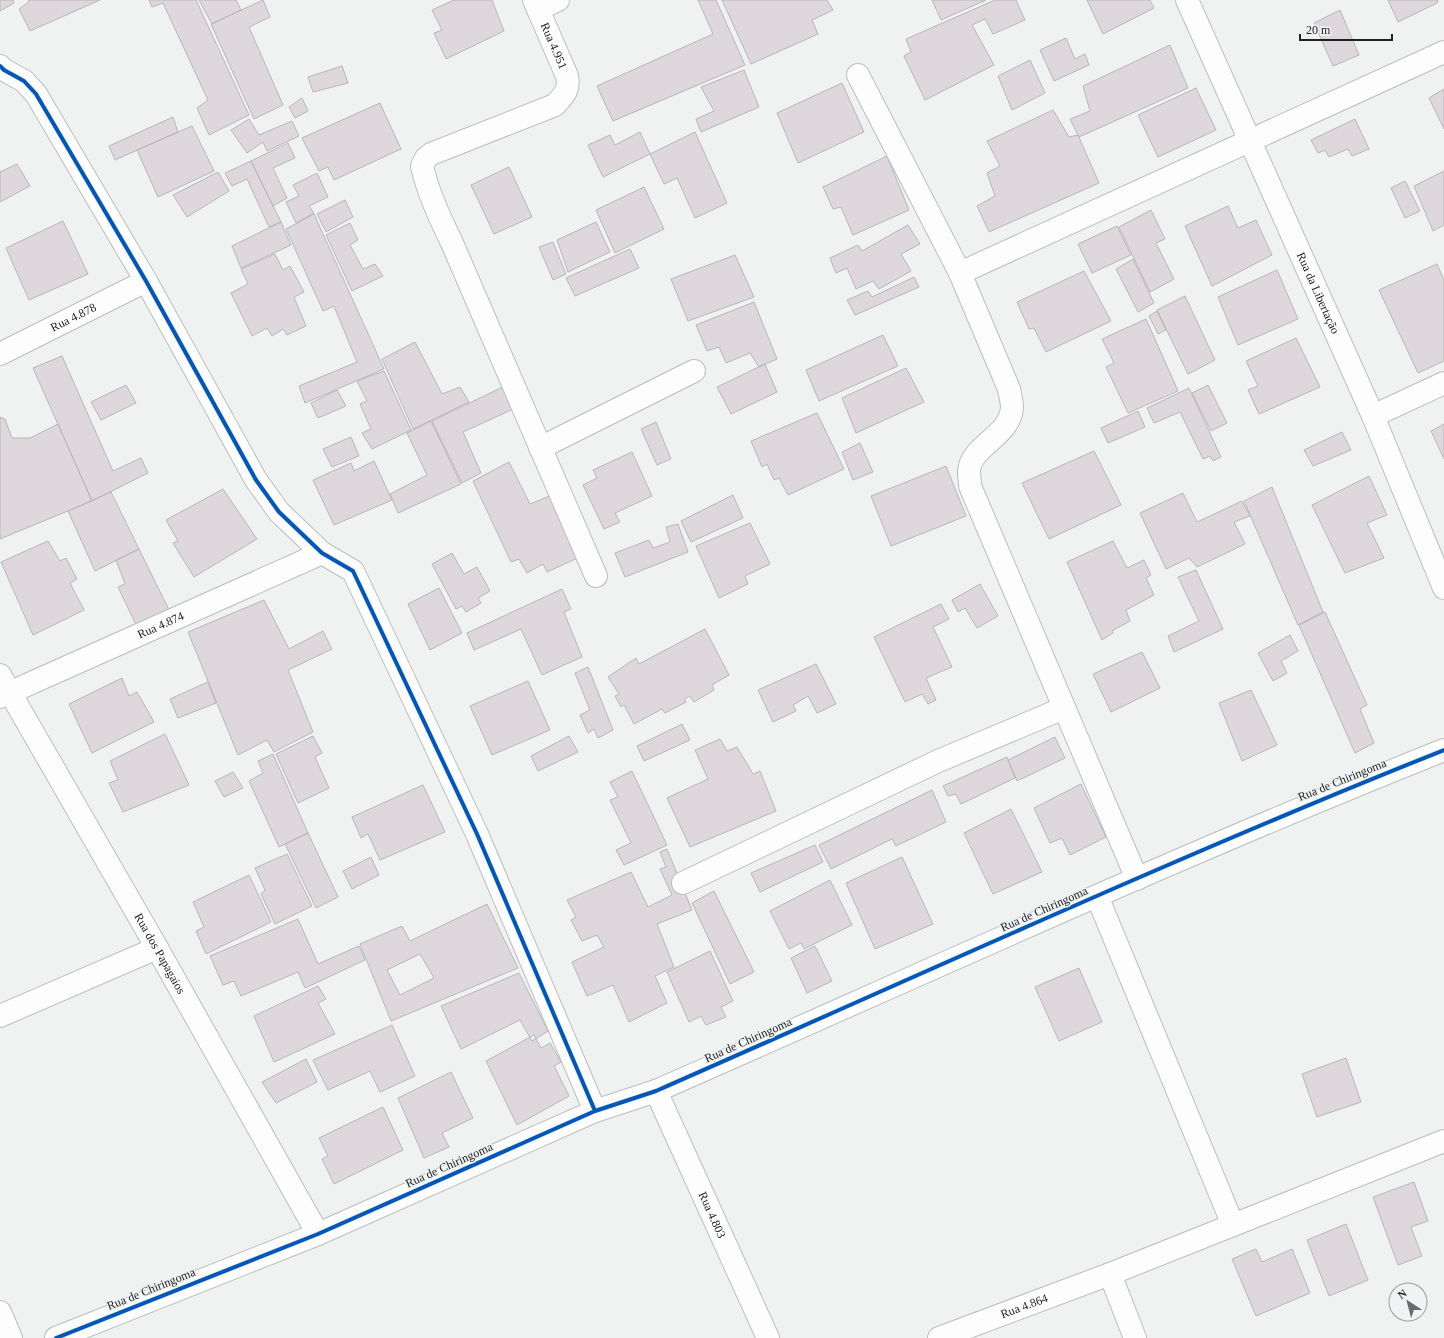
<svg xmlns="http://www.w3.org/2000/svg" width="1444" height="1338" font-family="Georgia,serif">
  <rect width="100%" height="100%" fill="#f0f2f2"/>
  <path fill="#ded7db" stroke="#b7b7b8" fill-rule="evenodd" d="M0 0H13L14 3 0 11Z
    M28 0H100L30 31 19 9 29 2Z
    M149 0H196L249 115 209 135 197 108 208 100 163 3 152 7Z
    M199 0H236L241 10 212 24Z
    M263 0 270 17 249 27 283 105 254 119 211 24Z
    M454 0H492L504 31 446 59 434 33 442 30 432 10Z
    M698 0H716L745 65 613 121 597 86 713 34Z
    M722 0H827L833 10 812 20 818 34 751 64Z
    M932 0H986L941 20Z
    M995 0H1016L1025 20 993 34 985 19 972 25 994 65 925 100 904 56 911 52 906 39Z
    M1087 0H1150L1154 8 1103 34Z
    M1388 0H1438L1437 3 1398 22Z
    M1340 10 1359 55 1333 66 1314 23Z
    M1066 38 1075 59 1085 54 1089 65 1054 81 1040 50Z
    M1170 45 1188 88 1079 137 1070 119 1090 111 1083 86Z
    M1030 60 1045 93 1012 110 998 76Z
    M342 66 348 83 313 92 308 77Z
    M744 70 759 107 701 132 696 119 714 111 701 87Z
    M842 83 864 132 798 163 777 113Z
    M1196 88 1216 130 1158 157 1138 115Z
    M1444 89V129L1429 98Z
    M302 98 308 111 295 118 289 107Z
    M380 103 401 149 334 180 328 167 319 171 302 138Z
    M1053 110 1069 137 1078 135 1099 183 989 232 977 206 995 196 987 173 1000 166 987 141Z
    M173 117 178 132 115 160 109 146Z
    M249 119 259 135 292 121 299 136 267 151 263 142 247 153 231 130Z
    M1355 119 1369 149 1352 156 1348 149 1329 157 1325 150 1318 153 1311 140Z
    M192 126 214 171 158 197 137 150Z
    M640 132 650 154 603 177 588 145 610 135 615 145Z
    M695 132 727 203 695 218 677 178 664 184 650 154Z
    M288 143 295 158 273 168 287 198 273 206 251 161Z
    M887 156 909 210 853 235 841 207 833 209 823 187Z
    M251 161 281 222 269 227 247 179 232 186 225 173Z
    M17 164 30 186 0 202V172Z
    M509 167 532 217 494 234 471 185Z
    M1444 171V225L1433 231 1414 186Z
    M218 172 229 191 187 217 173 195Z
    M317 173 328 197 309 206 314 213 296 223 286 202 299 196 293 185Z
    M1405 181 1420 211 1405 218 1391 188Z
    M644 187 664 229 615 253 596 210Z
    M345 200 353 217 326 232 317 214Z
    M1228 206 1238 228 1256 220 1272 255 1212 286 1185 226Z
    M1151 210 1165 239 1156 243 1174 279 1150 292 1119 227Z
    M314 214 384 369 305 403 299 386 357 362 334 306 323 311 286 229Z
    M63 221 88 274 29 300 6 248Z
    M281 222 291 245 241 268 232 246Z
    M596 222 610 252 568 272 557 240Z
    M350 223 358 240 350 245 363 269 375 264 383 276 352 291 326 235Z
    M908 225 920 244 901 254 911 271 879 289 873 281 856 289 847 268 836 273 830 258 858 245 862 251Z
    M1117 226 1131 255 1092 273 1078 244Z
    M553 242 566 274 553 280 539 247Z
    M630 249 639 268 575 296 566 278Z
    M275 254 283 270 290 266 304 292 294 297 306 326 287 335 283 329 272 336 267 328 252 336 231 293 248 284 241 269Z
    M735 255 754 297 688 321 671 279Z
    M1133 259 1154 303 1138 312 1116 269Z
    M1437 264 1444 280V361L1418 373 1379 290Z
    M1277 270 1298 319 1238 345 1218 297Z
    M1084 271 1111 321 1046 352 1034 328 1029 329 1017 302Z
    M914 277 919 287 855 315 847 300 868 291 872 297Z
    M1185 296 1215 360 1188 374 1157 310Z
    M754 302 777 359 759 367 750 353 726 363 719 347 707 351 696 325Z
    M1157 311 1166 330 1158 334 1149 316Z
    M1146 319 1178 391 1128 413 1106 367 1114 363 1102 339Z
    M883 335 898 366 819 401 806 370Z
    M1296 338 1320 387 1259 414 1248 390 1258 386 1246 361Z
    M415 342 442 394 460 387 469 402 413 429 382 359Z
    M62 356 113 471 141 458 148 473 92 501 33 368Z
    M765 364 777 392 731 414 717 387Z
    M906 368 924 402 856 433 842 398Z
    M384 371 411 430 372 449 362 433 371 429 360 404 367 401 357 381Z
    M511 383 520 406 463 432 481 473 462 483 432 421Z
    M126 385 136 403 101 420 91 402Z
    M1208 385 1227 423 1211 431 1192 393Z
    M1189 388 1221 457 1213 461 1210 456 1203 459 1180 412 1154 423 1147 408Z
    M337 390 346 406 318 418 311 403Z
    M1138 411 1145 427 1108 443 1101 428Z
    M817 413 844 469 788 495 779 478 774 480 767 464 762 467 751 441Z
    M0 417 5 419 12 438H30L58 424 92 501 0 539Z
    M431 421 461 484 398 513 390 494 427 475 407 433Z
    M656 422 671 459 657 465 641 429Z
    M1444 424V459L1431 431Z
    M1342 432 1351 450 1313 466 1304 450Z
    M351 437 359 456 332 467 323 449Z
    M860 443 873 472 853 480 842 452Z
    M1094 451 1121 505 1049 539 1022 483Z
    M632 452 652 496 615 513 620 522 604 529 583 485 597 478 593 470Z
    M374 461 392 500 334 525 313 480 351 463 354 471Z
    M509 462 530 504 557 493 582 556 547 572 543 564 527 573 519 559 511 562 473 481Z
    M946 466 966 516 891 546 871 496Z
    M1369 476 1387 515 1367 523 1384 558 1345 573 1312 505Z
    M1272 487 1323 612 1298 625 1244 501Z
    M223 489 257 539 194 577 173 543 178 541 166 520Z
    M111 492 139 549 95 571 68 511Z
    M1183 493 1197 522 1242 501 1250 516 1234 522 1245 544 1197 567 1189 558 1166 569 1140 513Z
    M733 495 743 518 691 542 681 521Z
    M750 523 770 564 745 576 748 584 719 598 696 546Z
    M678 524 688 552 625 577 615 553 649 540 653 548 670 542 666 527Z
    M48 541 60 561 66 558 77 579 70 583 84 610 33 635 1 562Z
    M1113 541 1127 568 1144 560 1151 575 1146 578 1154 595 1126 610 1130 621 1112 631 1113 633 1102 640 1067 562Z
    M139 549 172 616 139 631 118 587 125 584 116 560Z
    M452 553 464 574 477 567 490 591 478 598 481 603 466 612 462 606 456 609 432 564Z
    M1196 570 1223 629 1174 652 1168 636 1199 621 1178 577Z
    M980 584 998 616 977 628 965 608 958 612 952 600Z
    M439 588 462 633 430 650 408 604Z
    M562 589 571 609 564 612 582 657 542 675 521 629 474 650 467 633Z
    M264 600 289 649 323 631 332 649 288 670 313 732 274 752 267 740 238 755 188 632Z
    M941 604 949 619 933 627 952 667 926 678 936 700 928 704 922 694 905 702 874 637Z
    M1325 612 1367 705 1360 709 1374 743 1355 753 1299 625Z
    M705 629 729 675 712 685 714 690 694 702 690 696 684 699 686 702 665 713 662 709 634 724 624 705 621 707 615 696 619 694 608 677 636 658 639 664Z
    M1290 635 1298 651 1281 661 1287 673 1273 681 1258 653Z
    M1142 652 1160 688 1111 712 1093 674Z
    M816 664 836 704 817 713 808 696 793 705 796 711 773 722 758 690Z
    M588 667 613 730 598 738 594 729 588 733 580 715 590 710 575 673Z
    M122 678 129 696 137 692 154 722 92 753 69 704Z
    M528 681 550 730 492 755 470 706Z
    M208 682 216 703 178 718 170 699Z
    M1251 690 1277 745 1242 761 1219 703Z
    M682 724 690 740 644 761 637 746Z
    M165 734 189 785 123 812 109 783 118 780 110 761Z
    M313 736 322 753 315 757 329 788 298 803 276 754Z
    M569 736 578 752 538 771 531 756Z
    M1055 737 1065 758 1017 781 1008 760Z
    M720 739 727 751 737 747 753 774 760 771 776 811 690 847 667 798 708 779 695 750Z
    M273 754 308 833 279 847 249 781 263 773 258 761Z
    M1007 757 1015 778 961 804 956 794 948 796 943 786Z
    M632 771 667 845 624 865 616 850 631 843 610 800 618 797 610 782Z
    M233 772 243 788 224 797 215 781Z
    M1081 784 1106 837 1070 855 1062 838 1050 843 1034 808Z
    M423 785 445 832 380 860 368 834 361 838 352 817Z
    M932 790 946 822 896 846 892 839 831 869 819 845Z
    M1011 809 1042 872 993 894 964 833Z
    M308 833 338 897 316 908 285 844Z
    M815 845 823 862 760 892 751 873Z
    M667 849 692 910 657 924 674 967 655 976 667 1003 629 1022 613 985 587 996 572 962 604 947 597 935 582 941 571 920 576 917 567 900 631 872 648 907 672 895 660 869 666 867 660 852Z
    M287 854 312 906 275 924 261 894 265 890 255 868Z
    M371 857 379 875 352 889 343 871Z
    M902 857 933 924 875 949 846 883Z
    M249 875 271 922 206 954 196 931 204 927 193 902Z
    M830 880 852 925 804 949 801 943 789 949 770 911Z
    M714 891 754 972 730 984 692 903Z
    M487 904 518 968 391 1021 360 944 402 926 410 941ZM420 954 434 978 400 995 387 970Z
    M298 919 318 964 359 946 365 960 305 988 298 972 241 996 234 981 223 985 210 956Z
    M815 946 832 981 807 993 791 958Z
    M710 951 733 1001 721 1007 726 1017 706 1025 701 1016 689 1022 667 972Z
    M1079 968 1102 1022 1059 1041 1035 987Z
    M519 973 548 1031 532 1041 520 1020 461 1049 441 1006Z
    M318 986 326 999 318 1003 335 1034 274 1062 254 1016Z
    M392 1025 415 1076 380 1092 370 1071 328 1090 313 1060Z
    M534 1035 541 1048 550 1043 561 1062 554 1066 569 1096 517 1125 486 1061Z
    M1346 1058 1361 1102 1317 1117 1302 1074Z
    M306 1059 317 1082 276 1103 262 1082Z
    M451 1072 473 1118 442 1133 449 1147 424 1158 398 1098Z
    M383 1107 403 1150 334 1184 322 1159 328 1156 319 1138Z
    M1414 1182 1428 1221 1411 1227 1422 1256 1398 1265 1373 1197Z
    M1346 1224 1368 1280 1329 1296 1307 1240Z
    M1256 1249 1262 1262 1292 1249 1310 1293 1256 1316 1232 1259Z"/>
  <g fill="none" stroke-linecap="round" stroke-linejoin="round">
    <defs>
      <g id="minor">
        <path id="s1" d="M534 0 567 76C570 90 564 95 555 105L431 154 426 158 422 166C428 193 440 218 452 243L596 576"/>
        <path id="s2" d="M1187 0 1373 416 1444 588"/>
        <path d="M538 9 558 0"/>
        <path d="M0 66 4 70 24 81 36 94 146 281 256 480 279 512 322 553 353 571 477 834 595 1111"/>
        <path d="M858 75 960 273 1009 389C1010 395 1012 402 1012 407 1011 436 971 445 969 471 969 476 970 481 970 486L1137 879"/>
        <path d="M960 273 1444 52"/>
        <path id="s3" d="M0 354 146 281"/>
        <path d="M1373 416 1444 383"/>
        <path d="M540 448 694 371"/>
        <path id="s4" d="M0 675 157 948 318 1234"/>
        <path id="s5" d="M0 697 322 553"/>
        <path d="M683 883 936 762 1064 708"/>
        <path d="M1097 896 1233 1225"/>
        <path d="M0 1016 157 948"/>
        <path id="s6" d="M656 1091 768 1338"/>
        <path d="M1110 1274 1135 1338"/>
        <path d="M0 1312 11 1338"/>
        <path d="M56 1338 318 1234 595 1111 656 1091C918 976 1178 856 1444 750"/>
        <path id="s7" d="M939 1338 1110 1274 1444 1141"/>
      </g>
    </defs>
    <use href="#minor" stroke="#bcbebe" stroke-width="24"/>
    <use href="#minor" stroke="#fdfdfd" stroke-width="22"/>
    <defs>
      <path id="cycleway" d="M0 66 4 70 24 81 36 94 146 281 256 480 279 512 322 553 353 571 477 834 595 1111
        M56 1338 318 1234 595 1111 656 1091C918 976 1178 856 1444 750"/>
    </defs>
    <use href="#cycleway" stroke="#eff3f3" stroke-width="6"/>
    <use href="#cycleway" stroke="#0057b8" stroke-width="4"/>
  </g>
  <g text-anchor="middle" dominant-baseline="central" stroke-width="3" stroke-linejoin="round" paint-order="stroke">
    <g font-size="12" fill="#202222" stroke="#eff3f3">
      <text stroke="none"><textPath href="#s1" startOffset="50">Rua 4.951</textPath></text>
      <text stroke="none"><textPath href="#s2" startOffset="321">Rua da Libertação</textPath></text>
      <text stroke="none"><textPath href="#s3" startOffset="82">Rua 4.878</textPath></text>
      <text stroke="none"><textPath href="#s5" startOffset="176">Rua 4.874</textPath></text>
      <text transform="translate(1342 780) rotate(-22)">Rua de Chiringoma</text>
      <text transform="translate(1044 909) rotate(-24)">Rua de Chiringoma</text>
      <text stroke="none"><textPath href="#s4" startOffset="321">Rua dos Papagaios</textPath></text>
      <text transform="translate(748 1040) rotate(-24)">Rua de Chiringoma</text>
      <text transform="translate(449 1165) rotate(-24)">Rua de Chiringoma</text>
      <text stroke="none"><textPath href="#s6" startOffset="136">Rua 4.803</textPath></text>
      <text transform="translate(151 1289) rotate(-22)">Rua de Chiringoma</text>
      <text stroke="none"><textPath href="#s7" startOffset="91">Rua 4.864</textPath></text>
    </g>
  </g>
  <g transform="translate(1408 1302) rotate(324)"><circle r="19" fill="#eff3f3" stroke="#9c9f9f"/>
  <path d="M0-3L7 15L0 10L-7 15Z" fill="#696b6b"/>
  <text y="-6" font-size="11" font-weight="bold" text-anchor="middle" fill="#202222">N</text>
  </g>
  <path d="M1300 34v6h92v-6" fill="none" stroke="#202222" stroke-width="2"/>
  <text x="1306" y="34" font-size="12" fill="#202222" stroke="#eff3f3" stroke-width="3" paint-order="stroke">20 m</text>
</svg>
